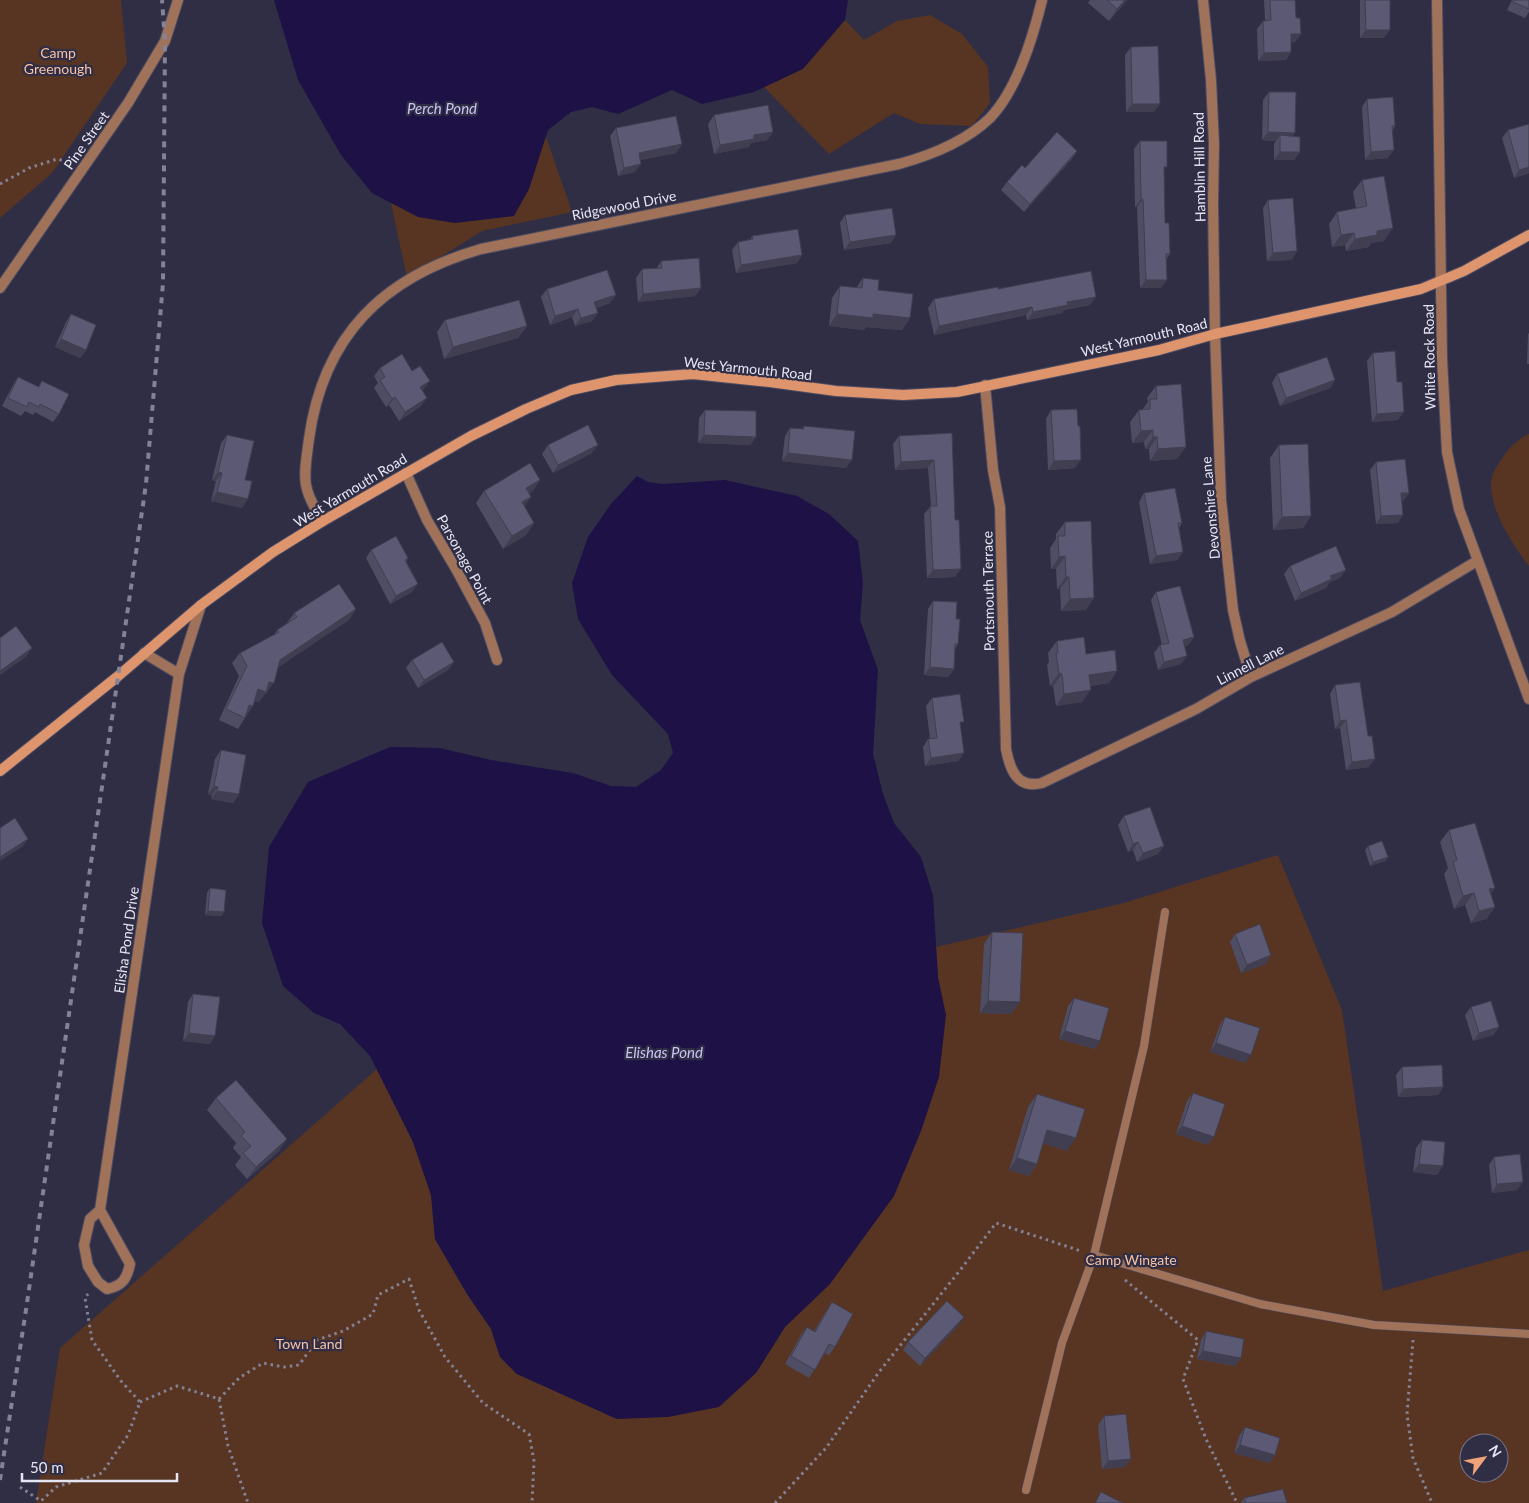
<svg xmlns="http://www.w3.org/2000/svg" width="1529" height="1503" font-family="Lato,sans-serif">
  <rect width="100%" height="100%" fill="#302e45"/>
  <path fill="#583522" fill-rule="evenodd" d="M0 0H121L127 63 52 173 0 218Z
    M930 15 962 34 988 67 990 103 972 126 920 124 894 113 829 154 724 46 842 23 845 20 864 40 897 21Z
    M543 128 572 212 482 231 407 278 380 151Z
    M1529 434V566C1513 546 1483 500 1493 474 1495 468 1500 462 1503 457 1508 449 1520 437 1529 434Z
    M1278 855 1342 1010 1383 1291 1529 1250V1503H36L60 1348 377 1069 413 1142 431 1195 435 1239 467 1294 491 1329 500 1357 517 1374 617 1419 756 1373 785 1327 830 1284 938 977 936 947 1124 903ZM1469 1443H1499V1473H1469Z"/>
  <path fill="#1d1145" d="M274 0H848L845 20 803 69 754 92 702 104 672 90 618 114 592 107 571 112 548 130 529 189 514 216 455 223 418 217 372 193 341 155 298 80Z
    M637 476 648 482 663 484 725 480 797 496 829 514 858 541 863 583 860 620 878 670 873 754 883 794 894 823 921 857 933 896 938 977 946 1015 939 1077 921 1131 894 1196 830 1284 785 1327 756 1373 719 1407 668 1417 617 1419 517 1374 500 1357 491 1329 467 1294 435 1239 431 1195 413 1142 370 1056 340 1024 314 1013 283 986 262 923 269 847 308 782 390 747 440 748 491 760 573 773 611 786 636 787 661 770 673 753 668 734 612 675 578 619 572 583 588 537 611 504Z"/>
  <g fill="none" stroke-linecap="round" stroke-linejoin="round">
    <defs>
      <path id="service" d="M1094 1255 1260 1304 1374 1325 1529 1334
        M1026 1490 1062 1343 1094 1255 1144 1046 1165 912"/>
      <path id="minor" d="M1203 0 1211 80 1214 144 1213 204 1215 334 1221 500 1233 610 1240 641 1251 677
        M0 288 128 103 165 41 178 0
        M985 385 993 470 1000 507 1006 749C1010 770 1017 789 1042 783L1196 709 1251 677 1392 612 1477 561
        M406 473 427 520 456 569 485 623 497 660
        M323 521C300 487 304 477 309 439 323 336 383 277 481 249L899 164C932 155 965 142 990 118 1017 90 1033 37 1042 0
        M179 674 201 605
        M100 1210 90 1219 84 1245 88 1266 98 1282 107 1289C123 1286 127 1278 130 1264L100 1210 179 674 144 653"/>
      <path id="tertiary" d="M1437 0 1442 359 1447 452 1459 509 1529 699"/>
      <path id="secondary" d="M0 771 117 677 201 605 273 552 323 521 471 436 526 409 571 390 616 380 693 374 770 382 836 391 903 395 957 392 1159 350 1215 334 1421 289 1464 271 1529 235"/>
    </defs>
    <use href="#service" stroke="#4d4b61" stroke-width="9"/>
    <use href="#minor" stroke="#4d4b61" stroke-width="12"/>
    <use href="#tertiary" stroke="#4d4b61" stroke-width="12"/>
    <use href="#secondary" stroke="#4d4b61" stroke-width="12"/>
    <path stroke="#838295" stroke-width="3" stroke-dasharray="2.5 4" stroke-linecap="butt" d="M0 184 29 168 57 159 68 162
      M1125 1280 1198 1340 1183 1379 1206 1439 1237 1503
      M1413 1340 1407 1414 1413 1458 1432 1503
      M219 1399 239 1378 263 1363 284 1367 299 1365 317 1340 343 1331 373 1314 378 1295 409 1279 419 1310 445 1357 483 1403 529 1434 534 1461 532 1503
      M140 1402 177 1386 219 1399 228 1446 248 1503
      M20 1487 41 1501 56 1487 102 1473 128 1435 140 1402 121 1381 92 1340 85 1298 88 1294
      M775 1503 826 1448 879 1372 961 1269 996 1223 1081 1251"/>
    <use href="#service" stroke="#9f7259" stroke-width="8"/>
    <use href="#minor" stroke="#9f7259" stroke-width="10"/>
    <use href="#tertiary" stroke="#9f7259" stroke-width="10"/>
    <use href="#secondary" stroke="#de956d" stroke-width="10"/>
    <path stroke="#848296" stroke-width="4" stroke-dasharray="6 6" stroke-linecap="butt" d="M0 1480 27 1303 146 484 163 283 165 41 162 0"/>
  </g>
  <path fill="#4e4d63" d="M1090 0H1127L1109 21 1088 3Z
    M1264 0H1295L1296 18 1301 34 1295 42H1291V52L1286 60 1258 61 1257 29 1263 21H1265Z
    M1360 0H1390L1384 38H1360Z
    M1512 0H1529V12L1525 18 1507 10Z
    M1131 47 1154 112H1126L1125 55Z
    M1269 92 1300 152 1294 160H1274V144L1276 141 1262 140 1263 100Z
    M1367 99 1395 126 1393 130 1388 158 1365 160 1362 107Z
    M714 115 773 132 767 140 751 143 749 147 714 154 708 124Z
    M616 128 682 144 676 153 640 160 635 172 618 176 610 136Z
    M1508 130 1529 173 1514 178 1502 138Z
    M1140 141 1164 171 1165 223 1170 254 1167 258 1161 288H1140L1137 207H1135L1134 149Z
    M1077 151 1072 159 1024 212 1001 190 1007 182 1025 168Z
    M1362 180 1384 241 1371 243 1369 247 1346 251 1345 245 1332 247 1329 224 1337 212 1356 208 1353 192Z
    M1268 200 1292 260 1267 261 1263 208Z
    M845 215 891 243 844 250 840 223Z
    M752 236 802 255 797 263 736 273 732 250 738 242 750 240Z
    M661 261 701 288 695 296 638 302 636 278 642 269 657 268Z
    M863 278 910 318 902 330 866 327 864 330 829 326 832 298 840 286 856 288Z
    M547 289 610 303 596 308 598 313 592 321 575 326 572 317 550 325 541 297Z
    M998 289 1090 305 1064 310 1062 313 1027 320 1026 315 934 335 928 308 934 299Z
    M71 314 86 350 80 358 55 347 66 322Z
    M445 320 527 326 518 338 444 359 437 332Z
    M1529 333V364H1527L1528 334Z
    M1373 353 1397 382 1398 420 1372 422 1367 361Z
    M380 368 412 371 424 389 422 390 421 406 399 421 389 405 386 407 374 388 378 383 374 376Z
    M1277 374 1335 380 1330 388 1280 406 1272 383Z
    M18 377 38 387 42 381 59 414 53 422 35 412 33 415 25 411 21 416 2 406 13 385Z
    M1156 386 1177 459 1150 461 1149 449H1145L1144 442 1132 443 1130 422 1139 410H1142L1148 402 1147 398Z
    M705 410 756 437 750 445 698 443 699 418Z
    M1051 410 1075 468 1048 470 1046 419Z
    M804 426 846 468 782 461 785 436 790 428 802 429Z
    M952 433 955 577 927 578 924 514 931 506 928 468 895 470 893 444 899 436Z
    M227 435 245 480 242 508 211 501 216 481 212 480 221 443Z
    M548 445 592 453 553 473 542 454Z
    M1279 445 1311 516 1303 528 1273 530 1270 458Z
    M1376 462 1409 493 1403 501H1402L1398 523 1376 524 1370 470Z
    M540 480 532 492 529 493 531 497 524 506 534 523 526 535 503 549 476 503 484 491Z
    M1144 493 1182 523 1179 528 1183 552 1177 560 1150 564 1139 502Z
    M1065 522 1086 610 1061 611 1060 589H1057L1056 569H1051L1050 548 1056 539V534Z
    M371 550 408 558 406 562 412 592 390 604 366 558Z
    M1290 566 1340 578 1330 582 1326 588 1295 601 1284 574Z
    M1156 592 1194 637 1188 645 1185 646 1181 664 1158 670 1154 653 1160 645H1162L1151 600Z
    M933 601 956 619 958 644 955 649 954 669 948 677 924 675 928 609Z
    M356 609 349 620 278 667 266 694 265 693 259 702 254 701 245 718 238 729 219 720 239 676 232 663 240 653 274 635 277 630 287 623 294 613Z
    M1057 641 1086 654 1117 671 1109 683 1090 686 1082 702 1056 706 1053 686H1050L1047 665 1049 662 1048 653Z
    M412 660 454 662 448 670 418 688 406 668Z
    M1335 685 1369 767 1346 770 1340 728 1335 729 1330 694Z
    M932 698 960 727 964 753 958 761 925 766 923 747 928 739H930L926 706Z
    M221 750 239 794 233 803 211 799 212 795 208 794 215 759Z
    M1124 816 1158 854 1137 862 1133 850 1128 852 1118 825Z
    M1449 830 1491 893 1495 907 1486 919 1471 923 1465 905 1454 909 1444 874 1448 868 1440 842Z
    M1368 846 1388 857 1385 861 1370 866 1365 850Z
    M210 888 224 912 221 916 205 915 207 893Z
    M992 932 1020 1002 1011 1014 980 1013 984 944Z
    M1235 934 1266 964 1241 973 1230 942Z
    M193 994 210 1044 183 1041 188 1002Z
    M1074 998 1100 1041 1095 1049 1059 1039 1068 1006Z
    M1471 1007 1499 1027 1493 1035 1473 1041 1465 1015Z
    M1225 1017 1245 1063 1210 1052 1220 1025Z
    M1402 1067 1443 1087 1438 1095 1398 1097 1396 1075Z
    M1193 1093 1208 1145 1176 1134 1187 1101Z
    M1037 1094 1067 1151 1043 1143 1037 1164 1029 1176 1009 1170 1028 1107Z
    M216 1098 279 1151 247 1179 235 1165 241 1157 233 1148 236 1143 207 1110Z
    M1422 1140 1437 1175 1413 1172 1416 1148Z
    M1494 1157 1517 1190 1492 1193 1489 1165Z
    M832 1302 835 1347 829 1355 825 1353 809 1378 785 1364 801 1335 807 1327 814 1331 826 1311Z
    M959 1325 920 1366 903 1350 908 1342Z
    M1206 1331 1241 1358 1235 1366 1197 1359 1201 1340Z
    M1104 1416 1125 1467 1102 1469 1098 1425Z
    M1245 1427 1275 1455 1269 1463 1234 1453 1239 1436Z
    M1244 1498 1287 1503H1241Z"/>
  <path fill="#403e50" d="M1125 0H1127L1109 21 1117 9Z
    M1366 30H1390L1384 38H1360Z
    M1291 34H1301L1295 42H1285Z
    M1291 52 1286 60 1258 61 1264 53Z
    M1132 104H1160L1154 112H1126Z
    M773 132 767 140 751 143 749 147 714 154 720 145 754 135Z
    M1268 132 1295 133 1289 141 1280 135 1276 141 1262 140Z
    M682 144 676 153 633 161 639 153Z
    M1394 150 1388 158 1365 160 1371 152Z
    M1077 151 1072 159 1024 212 1030 204Z
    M1280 152H1300L1294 160H1274Z
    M641 164 635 172 618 176 624 168Z
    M1529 167V173L1514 178 1519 170Z
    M1141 199H1143L1137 207H1135Z
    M1393 228 1384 241 1371 243 1369 247 1346 251 1355 239 1377 231Z
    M1354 233 1345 245 1332 247 1341 235Z
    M896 235 891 243 844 250 850 242Z
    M1297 251 1292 260 1267 261 1273 253Z
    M802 255 797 263 736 273 741 265Z
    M1146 280H1167L1161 288H1140Z
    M701 288 695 296 638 302 643 294Z
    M616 295 610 303 588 310 594 302Z
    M1096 297 1090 305 1064 310 1062 313 1027 320 1033 312 1067 302Z
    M1032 307 1026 315 934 335 939 326Z
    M578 309 572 317 550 325 555 316Z
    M598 313 592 321 575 326 581 318Z
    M837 314H873L910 318 902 330 866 327 864 330 829 326Z
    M527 326 518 338 444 359 453 347Z
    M61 339 86 350 80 358 55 347Z
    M1335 380 1330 388 1280 406 1286 398Z
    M430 381 424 389 414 395 420 387Z
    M395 397 389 405 386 407 392 399Z
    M427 398 421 406 399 421 405 412Z
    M1404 412 1398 420 1372 422 1377 414Z
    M1153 430 1144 442 1132 443 1141 431Z
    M704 435 756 437 750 445 698 443Z
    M1153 437H1157L1149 449H1145Z
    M598 445 592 453 553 473 558 465Z
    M1186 447 1177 459 1150 461 1158 449Z
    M788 453 852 460 846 468 782 461Z
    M934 460 928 468 895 470 901 462Z
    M1081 460 1075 468 1048 470 1054 461Z
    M218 472 222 473 216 481 212 480Z
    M540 480 532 492 518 500 526 488Z
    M217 492 248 499 242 508 211 501Z
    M1401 493H1409L1403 501 1396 502Z
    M531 497 523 509 522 502Z
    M1403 515 1398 523 1376 524 1381 516Z
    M1311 516 1303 528 1273 530 1282 517Z
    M534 523 526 535 503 549 512 536Z
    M1183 552 1177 560 1150 564 1156 556Z
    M1065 556 1056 569H1051L1059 557Z
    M961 569 955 577 927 578 933 570Z
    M1346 570 1340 578 1330 582 1326 588 1295 601 1301 593 1330 576Z
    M1066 577H1069L1060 589H1057Z
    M418 584 412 592 390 604 396 596Z
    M1094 598 1086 610 1061 611 1070 599Z
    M356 609 349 620 273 671 280 660Z
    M1194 637 1188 645 1177 648 1183 640Z
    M32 648 26 657 0 675V671Z
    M1187 656 1181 664 1158 670 1164 662Z
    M454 662 448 670 418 688 424 680Z
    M930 667 954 669 948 677 924 675Z
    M1117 671 1109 683 1080 687 1089 675Z
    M1059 673 1062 674 1053 686H1050Z
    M269 682 274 683 259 702 251 700 258 689Z
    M1091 690 1082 702 1056 706 1064 694Z
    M249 705 253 706 246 717Z
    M1346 720 1340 728 1335 729 1340 721Z
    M964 753 958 761 925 766 931 758Z
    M1375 759 1369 767 1346 770 1352 762Z
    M214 786 218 787 212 795 208 794Z
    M217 791 239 794 233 803 211 799Z
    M28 839 22 847 0 861V857Z
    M1138 842 1133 850 1128 852 1133 844Z
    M1164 846 1158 854 1137 862 1143 853Z
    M1388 857 1385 861 1370 866 1373 862Z
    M1495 888 1486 900 1489 889Z
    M1474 893 1465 905 1454 909 1463 896Z
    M1495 907 1486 919 1471 923 1479 911Z
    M208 911 224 912 221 916 205 915Z
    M1271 955 1266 964 1241 973 1247 965Z
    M988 1001 1020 1002 1011 1014 980 1013Z
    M1499 1027 1493 1035 1473 1041 1479 1033Z
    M1065 1031 1100 1041 1095 1049 1059 1039Z
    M189 1033 215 1036 210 1044 183 1041Z
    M1216 1043 1251 1055 1245 1063 1210 1052Z
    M1443 1087 1438 1095 1398 1097 1403 1089Z
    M1182 1126 1214 1137 1208 1145 1176 1134Z
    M1047 1130 1076 1138 1067 1151 1039 1142Z
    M287 1139 279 1151 247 1179 256 1167Z
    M1017 1158 1037 1164 1029 1176 1009 1170Z
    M1419 1164 1443 1166 1437 1175 1413 1172Z
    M1523 1182 1517 1190 1492 1193 1497 1184Z
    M964 1317 959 1325 920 1366 925 1358Z
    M1203 1351 1241 1358 1235 1366 1197 1359Z
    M1240 1445 1275 1455 1269 1463 1234 1453Z
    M1131 1459 1125 1467 1102 1469 1108 1461Z"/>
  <path fill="#5b5973" stroke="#403e50" d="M1107 0H1125L1117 9Z
    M1270 0H1295L1296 18H1300L1301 34H1291V52L1264 53 1263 21 1271 20Z
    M1365 0H1390V30H1366Z
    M1514 0H1529V9L1513 2Z
    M1158 46 1160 104H1132L1131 47Z
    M1269 92H1296L1295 133 1268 132Z
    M1393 97 1395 126H1392L1394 150 1371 152 1367 99Z
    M768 105 773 132 754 135V139L720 145 714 115Z
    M676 116 682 144 639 153 641 164 624 168 616 128Z
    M1529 124V167L1519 170 1508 130Z
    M1057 132 1077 151 1030 204 1007 182 1022 165 1025 168Z
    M1280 135 1300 137V152H1280Z
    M1140 141H1167V167H1164L1165 223H1169L1170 254H1166L1167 280H1146L1143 199H1141Z
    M1384 176 1393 228 1377 231V235L1355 239 1354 233 1341 235 1337 212 1367 206 1362 180Z
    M1293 198 1297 251 1273 253 1268 200Z
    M892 208 896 235 850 242 845 215Z
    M798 229 802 255 741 265 738 242 753 239 752 236Z
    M699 258 701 288 643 294 642 269 662 268 661 261Z
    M607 270 616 295 594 302 598 313 581 318 578 309 555 316 547 289Z
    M1091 271 1096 297 1067 302 1068 305 1033 312 1032 307 939 326 934 299 998 287V289Z
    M863 278 879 280 878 290 913 294 910 318 873 314V318L837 314 840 286 862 288Z
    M519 300 527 326 453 347 445 320Z
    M71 314 96 325 86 350 61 339Z
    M1395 351 1397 382H1402L1404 412 1377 414 1373 353Z
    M402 354 412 371 420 366 430 381 420 387 427 398 405 412 395 397 392 399 380 380 385 377 380 368Z
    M1327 357 1335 380 1286 398 1277 374Z
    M18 377 39 387 42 381 69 394 59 414 40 404 39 407 29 402 27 407 8 398Z
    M1181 384 1186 447 1158 449 1157 437H1153V430L1141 431 1139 410 1150 409V399H1157L1156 386Z
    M1077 409 1078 426H1080L1081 460 1054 461 1051 410Z
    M705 410 756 411V437L704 435Z
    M588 425 598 445 558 465 548 445Z
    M804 426 855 431 852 460 788 453 790 428 804 429Z
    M952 433 955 520H959L961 569 933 570 930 506H937L934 460 901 462 899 436Z
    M227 435 254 441 245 480 252 481 248 499 217 492 222 473 218 472Z
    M1308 444 1311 516 1282 517 1279 445Z
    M1405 459 1409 493H1401L1403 515 1381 516 1376 462Z
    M530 463 540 480 526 488 531 497 522 502 534 523 512 536 484 491Z
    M1175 488 1182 523H1178L1183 552 1156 556 1144 493Z
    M1091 521 1094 598 1070 599 1069 577H1066L1065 556 1059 557 1058 536H1065V522Z
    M396 536 408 558 405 560 418 584 396 596 371 550Z
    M1336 546 1346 570 1330 576 1332 579 1301 593 1290 566Z
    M339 584 356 609 280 660 274 683 269 682 266 692 258 689 253 706 249 705 245 718 226 709 247 666 240 653 279 632 277 630 297 617 294 613Z
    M1180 586 1194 637 1183 640 1187 656 1164 662 1160 645 1169 643 1156 592Z
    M933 601 957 602 956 619H960L958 644H955L954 669 930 667Z
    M16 626 32 648 0 671V638Z
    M1084 637 1086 654 1115 650 1117 671 1089 675 1091 690 1064 694 1062 674 1059 673 1056 653H1058L1057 641Z
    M442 642 454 662 424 680 412 660Z
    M1360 682 1368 736H1372L1375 759 1352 762 1346 720 1340 721 1335 685Z
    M960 694 964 722H960L964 753 931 758 928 739 937 738 932 698Z
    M221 750 246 755 239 794 217 791 218 787 214 786Z
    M1150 807 1164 846 1143 853 1138 842 1133 844 1124 816Z
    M15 818 28 839 0 857V828Z
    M1475 823 1495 888 1489 889 1495 907 1479 911 1474 893 1463 896 1453 862 1457 860 1449 830Z
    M1382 841 1388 857 1373 862 1368 846Z
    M210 888 226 890 224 912 208 911Z
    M1260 924 1271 955 1247 965 1235 934Z
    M992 932 1023 933 1020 1002 988 1001Z
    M193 994 220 997 215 1036 189 1033Z
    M1074 998 1109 1008 1100 1041 1065 1031Z
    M1491 1001 1499 1027 1479 1033 1471 1007Z
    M1225 1017 1260 1028 1251 1055 1216 1043Z
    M1442 1065 1443 1087 1403 1089 1402 1067Z
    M236 1080 287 1139 256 1167 243 1153 251 1146 241 1136 245 1132 216 1098Z
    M1193 1093 1225 1104 1214 1137 1182 1126Z
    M1037 1094 1085 1109 1076 1138 1047 1130 1037 1164 1017 1158Z
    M1422 1140 1445 1142 1443 1166 1419 1164Z
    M1520 1154 1523 1182 1497 1184 1494 1157Z
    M947 1301 964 1317 925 1358 908 1342Z
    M832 1302 853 1314 835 1347 829 1344 815 1370 791 1356 807 1327 815 1332Z
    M1206 1331 1244 1339 1241 1358 1203 1351Z
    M1126 1414 1131 1459 1108 1461 1104 1416Z
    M1245 1427 1280 1438 1275 1455 1240 1445Z
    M1283 1489 1287 1503H1246L1244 1498Z
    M1101 1492 1123 1503H1095Z"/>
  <g text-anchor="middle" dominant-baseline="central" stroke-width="4.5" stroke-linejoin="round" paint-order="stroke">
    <g font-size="14" fill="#f7c2a5" stroke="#302e45">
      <text x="58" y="52">Camp<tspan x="58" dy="16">Greenough</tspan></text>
      <text x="1131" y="1259">Camp Wingate</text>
      <text x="309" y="1343">Town Land</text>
    </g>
    <g font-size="14" fill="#e6e5f4" stroke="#302e45">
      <text transform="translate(86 140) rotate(-55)">Pine Street</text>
      <text transform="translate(1199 167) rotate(-91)">Hamblin Hill Road</text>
      <text transform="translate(624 205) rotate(-11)">Ridgewood Drive</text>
      <text transform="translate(1144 337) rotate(-13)">West Yarmouth Road</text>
      <text transform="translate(1429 357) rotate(-91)">White Rock Road</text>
      <text transform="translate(748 368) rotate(6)">West Yarmouth Road</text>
      <text transform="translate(350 490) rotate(-31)">West Yarmouth Road</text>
      <text transform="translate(1210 508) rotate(-95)">Devonshire Lane</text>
      <text transform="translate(465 559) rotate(61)">Parsonage Point</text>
      <text transform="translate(988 591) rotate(-91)">Portsmouth Terrace</text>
      <text transform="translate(1250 664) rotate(-27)">Linnell Lane</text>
      <text transform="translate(126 940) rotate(-82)">Elisha Pond Drive</text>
    </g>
    <g font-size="15" font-style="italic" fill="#c7c3f8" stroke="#302e45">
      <text x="442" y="108">Perch Pond</text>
      <text x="664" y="1052">Elishas Pond</text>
    </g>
  </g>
  <g transform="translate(1484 1458) rotate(58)"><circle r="24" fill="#302e45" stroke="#79778b"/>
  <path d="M0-4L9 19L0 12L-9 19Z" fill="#f0a378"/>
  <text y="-8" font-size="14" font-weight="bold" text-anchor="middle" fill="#e6e5f4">N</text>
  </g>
  <path d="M22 1473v8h155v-8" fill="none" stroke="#e6e5f4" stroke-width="2.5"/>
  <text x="30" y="1473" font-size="15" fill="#e6e5f4" stroke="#302e45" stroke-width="4" paint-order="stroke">50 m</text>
</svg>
